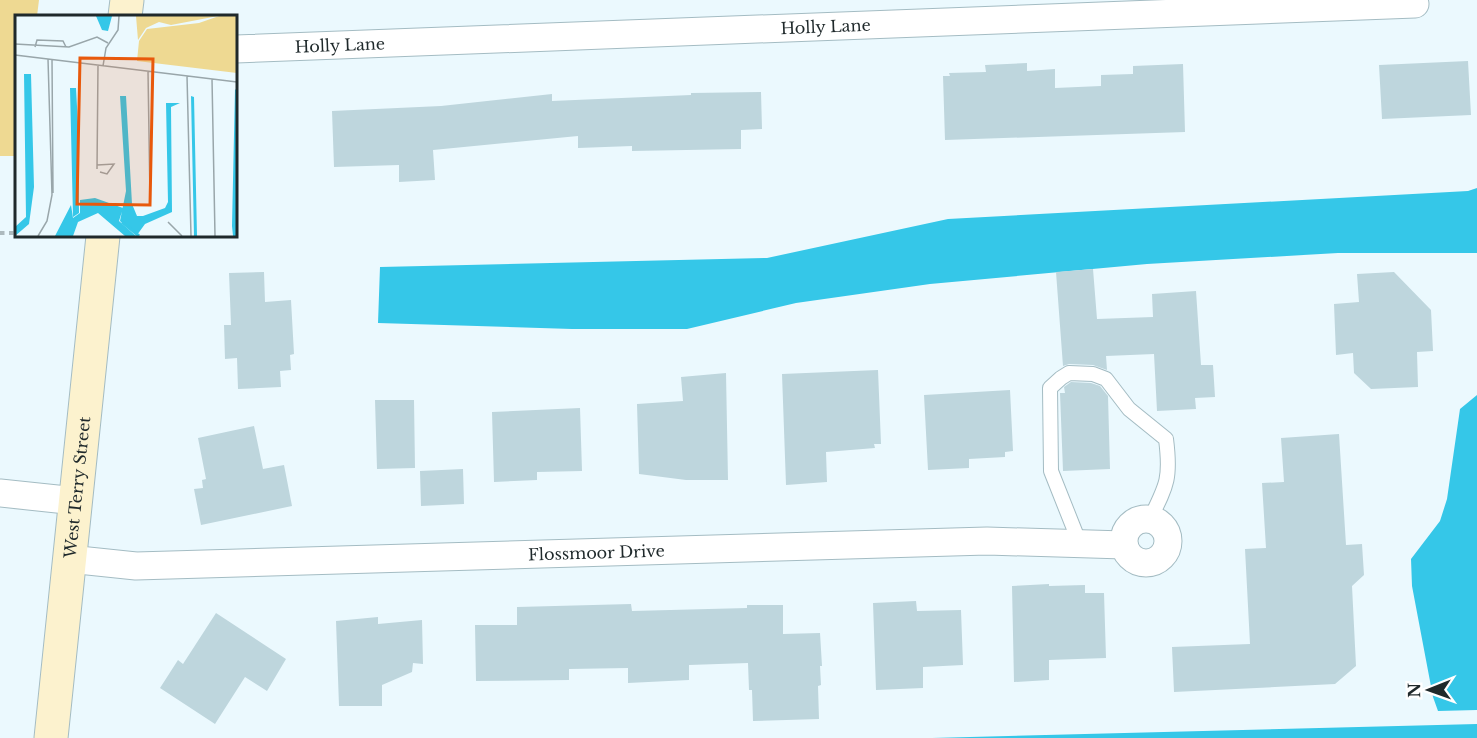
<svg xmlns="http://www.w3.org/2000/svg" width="1477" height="738" font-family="'Libre Baskerville',serif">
  <rect width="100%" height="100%" fill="#ebf9fe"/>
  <path fill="#eed992" d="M0 0H39L37 16H16V156H0Z"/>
  <path fill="#35c7e8" d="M1477 188V253H1338L1147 264 930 284 796 303 687 329H572L378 323 380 267 767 258 948 219 1468 191Z
    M1477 395V710L1438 711 1433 697 1412 586 1411 559 1440 521 1447 499 1460 409Z
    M1477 724V738H932Z"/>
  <path fill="#bed6dd" d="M1468 61 1471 115 1382 119 1379 65Z
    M1027 63V71L1055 69V88L1101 86V75L1133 74V66L1183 64 1185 132 945 140 943 76H950L949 73 986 72 985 65Z
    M761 92 762 129 741 130V149L632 151V146L578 148V136L433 150 435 180 399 182V165L334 167 332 111 441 106 552 94V101L691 95V93Z
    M1093 269 1097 319 1153 317 1152 294 1196 291 1201 365H1213L1215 397 1195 398 1196 409 1157 411 1154 354 1106 356 1107 370 1093 365 1069 364 1063 366 1056 272Z
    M264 272 265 302 291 300 294 354 290 355 291 370 280 371 281 387 238 389 237 358 225 359 224 325H231L229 273Z
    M1394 272 1431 310 1433 351 1417 352 1418 387 1371 389 1354 373 1353 353 1336 355 1334 304 1359 302 1357 274Z
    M878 370 881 444H874L875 448 826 452 827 482 786 485 782 374Z
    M726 373 728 480H686L639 474 637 404 683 401 681 377Z
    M1071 382 1091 383 1100 386 1108 396 1110 469 1063 471 1060 393H1065L1064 387Z
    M1010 390 1013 451 1005 452V457L969 459V468L928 470 924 395Z
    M375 400H414L415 468 377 469Z
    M580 408 582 471 537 472V480L494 482 492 412Z
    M254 426 263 469 284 465 292 506 201 525 194 489 203 488 202 480 206 479 198 438Z
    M1339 434 1346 545 1362 544 1364 575 1352 586 1356 666 1335 684 1174 692 1172 647 1250 644 1245 549 1266 548 1262 483 1284 482 1281 438Z
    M463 469 464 504 421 506 420 471Z
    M1049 584V586L1085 585V593H1104L1106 658 1049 660V680L1014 682 1012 586Z
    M916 601 917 611 961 610 963 665 923 667V688L876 690 873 603Z
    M631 604 632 611 747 608V605H783V634L820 633 822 666H820L821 685 818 686 819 719 753 721 752 690H749L748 663 689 665V680L628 683V668L569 669V680L476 681 475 625H517V607Z
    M216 613 286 659 267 691 245 677 215 724 160 688 178 660 183 664Z
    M378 617V624L422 620 423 664 413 663 412 672 382 685V706H339L336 621Z"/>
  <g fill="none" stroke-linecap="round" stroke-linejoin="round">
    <defs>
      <path id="lane" d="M1080 544 1051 471 1050 388 1061 378 1069 373 1093 374 1106 379 1129 409 1166 439C1171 478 1167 485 1150 519"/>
      <g id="street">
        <path id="s1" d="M236 49 1415 4"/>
        <path d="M0 493 76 501"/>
        <circle cx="1146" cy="541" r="22"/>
        <path id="s2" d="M69 559 136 566 987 541 1124 545"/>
      </g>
      <g id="secondary">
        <path d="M125 16 127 0"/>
        <path id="s3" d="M51 738 103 236"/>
      </g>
    </defs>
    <use href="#lane" stroke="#a4bcc3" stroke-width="16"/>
    <use href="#street" stroke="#a4bcc3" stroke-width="29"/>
    <use href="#secondary" stroke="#a4bcc3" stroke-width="35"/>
    <path stroke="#adbabe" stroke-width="4" stroke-dasharray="4.5 4.5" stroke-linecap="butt" d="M0 233H16"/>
    <use href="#lane" stroke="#fff" stroke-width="14"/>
    <use href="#street" stroke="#fff" stroke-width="27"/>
    <use href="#secondary" stroke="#fcf2ce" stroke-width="33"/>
  </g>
  <g text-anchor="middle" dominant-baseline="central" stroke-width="4.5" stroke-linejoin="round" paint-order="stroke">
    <g font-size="16" fill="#1f292b" stroke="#fff">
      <text stroke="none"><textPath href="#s1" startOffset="590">Holly Lane</textPath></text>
      <text stroke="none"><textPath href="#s1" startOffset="104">Holly Lane</textPath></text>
      <text stroke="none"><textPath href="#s3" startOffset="252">West Terry Street</textPath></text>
      <text stroke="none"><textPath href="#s2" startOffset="528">Flossmoor Drive</textPath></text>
    </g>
  </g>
  <g transform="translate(15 15)">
    <rect width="222" height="222" fill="#ebf9fe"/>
    <path d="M121 1H203L156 10 144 7 131 13 123 25ZM204 1H222V58L122 46 124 26 132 14 184 8Z" fill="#eed992"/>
    <path d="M81 1H97L93 16 87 15ZM9 59H16L19 172 14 209 0 221V212L11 202ZM55 73H61L63 110 64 198 58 202ZM220 74 222 76V221H218L217 211ZM105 81H111L117 189 122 201H128L150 193 153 187 151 88H165L156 92 157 197 130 209 122 220 105 206 111 176ZM176 81 179 82 182 221H179ZM80 183 108 193 104 206 121 221H110L83 198 63 207 58 221H40L56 190 58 203 65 198V185Z" fill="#35c7e8"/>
    <path fill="none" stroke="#35c7e8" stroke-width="3" d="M107 207 124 221"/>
    <path fill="none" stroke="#99a6aa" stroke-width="1.5" d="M0 29 54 32 82 22 93 28M20 32 22 25 48 26 51 32M0 40 222 67M37 44 38 178M88 51 91 33 103 15 104 1M133 56 135 184M172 61 176 221M197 64 200 221M82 150 99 149 92 159 85 157M82 154 83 50M153 207 167 221M23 221 32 206 37 180 33 44"/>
    <path fill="#e8590c" fill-opacity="0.15" stroke="#e8590c" stroke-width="3" d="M65 43 138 44 135 190 62 189Z"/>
    <rect width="222" height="222" fill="none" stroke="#1f292b" stroke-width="3"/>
  </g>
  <g transform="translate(1429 690) rotate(269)" stroke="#ffffff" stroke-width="4.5" paint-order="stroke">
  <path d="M0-4.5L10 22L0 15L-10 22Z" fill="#1f292b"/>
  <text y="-9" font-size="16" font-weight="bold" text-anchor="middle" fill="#1f292b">N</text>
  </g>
</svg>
